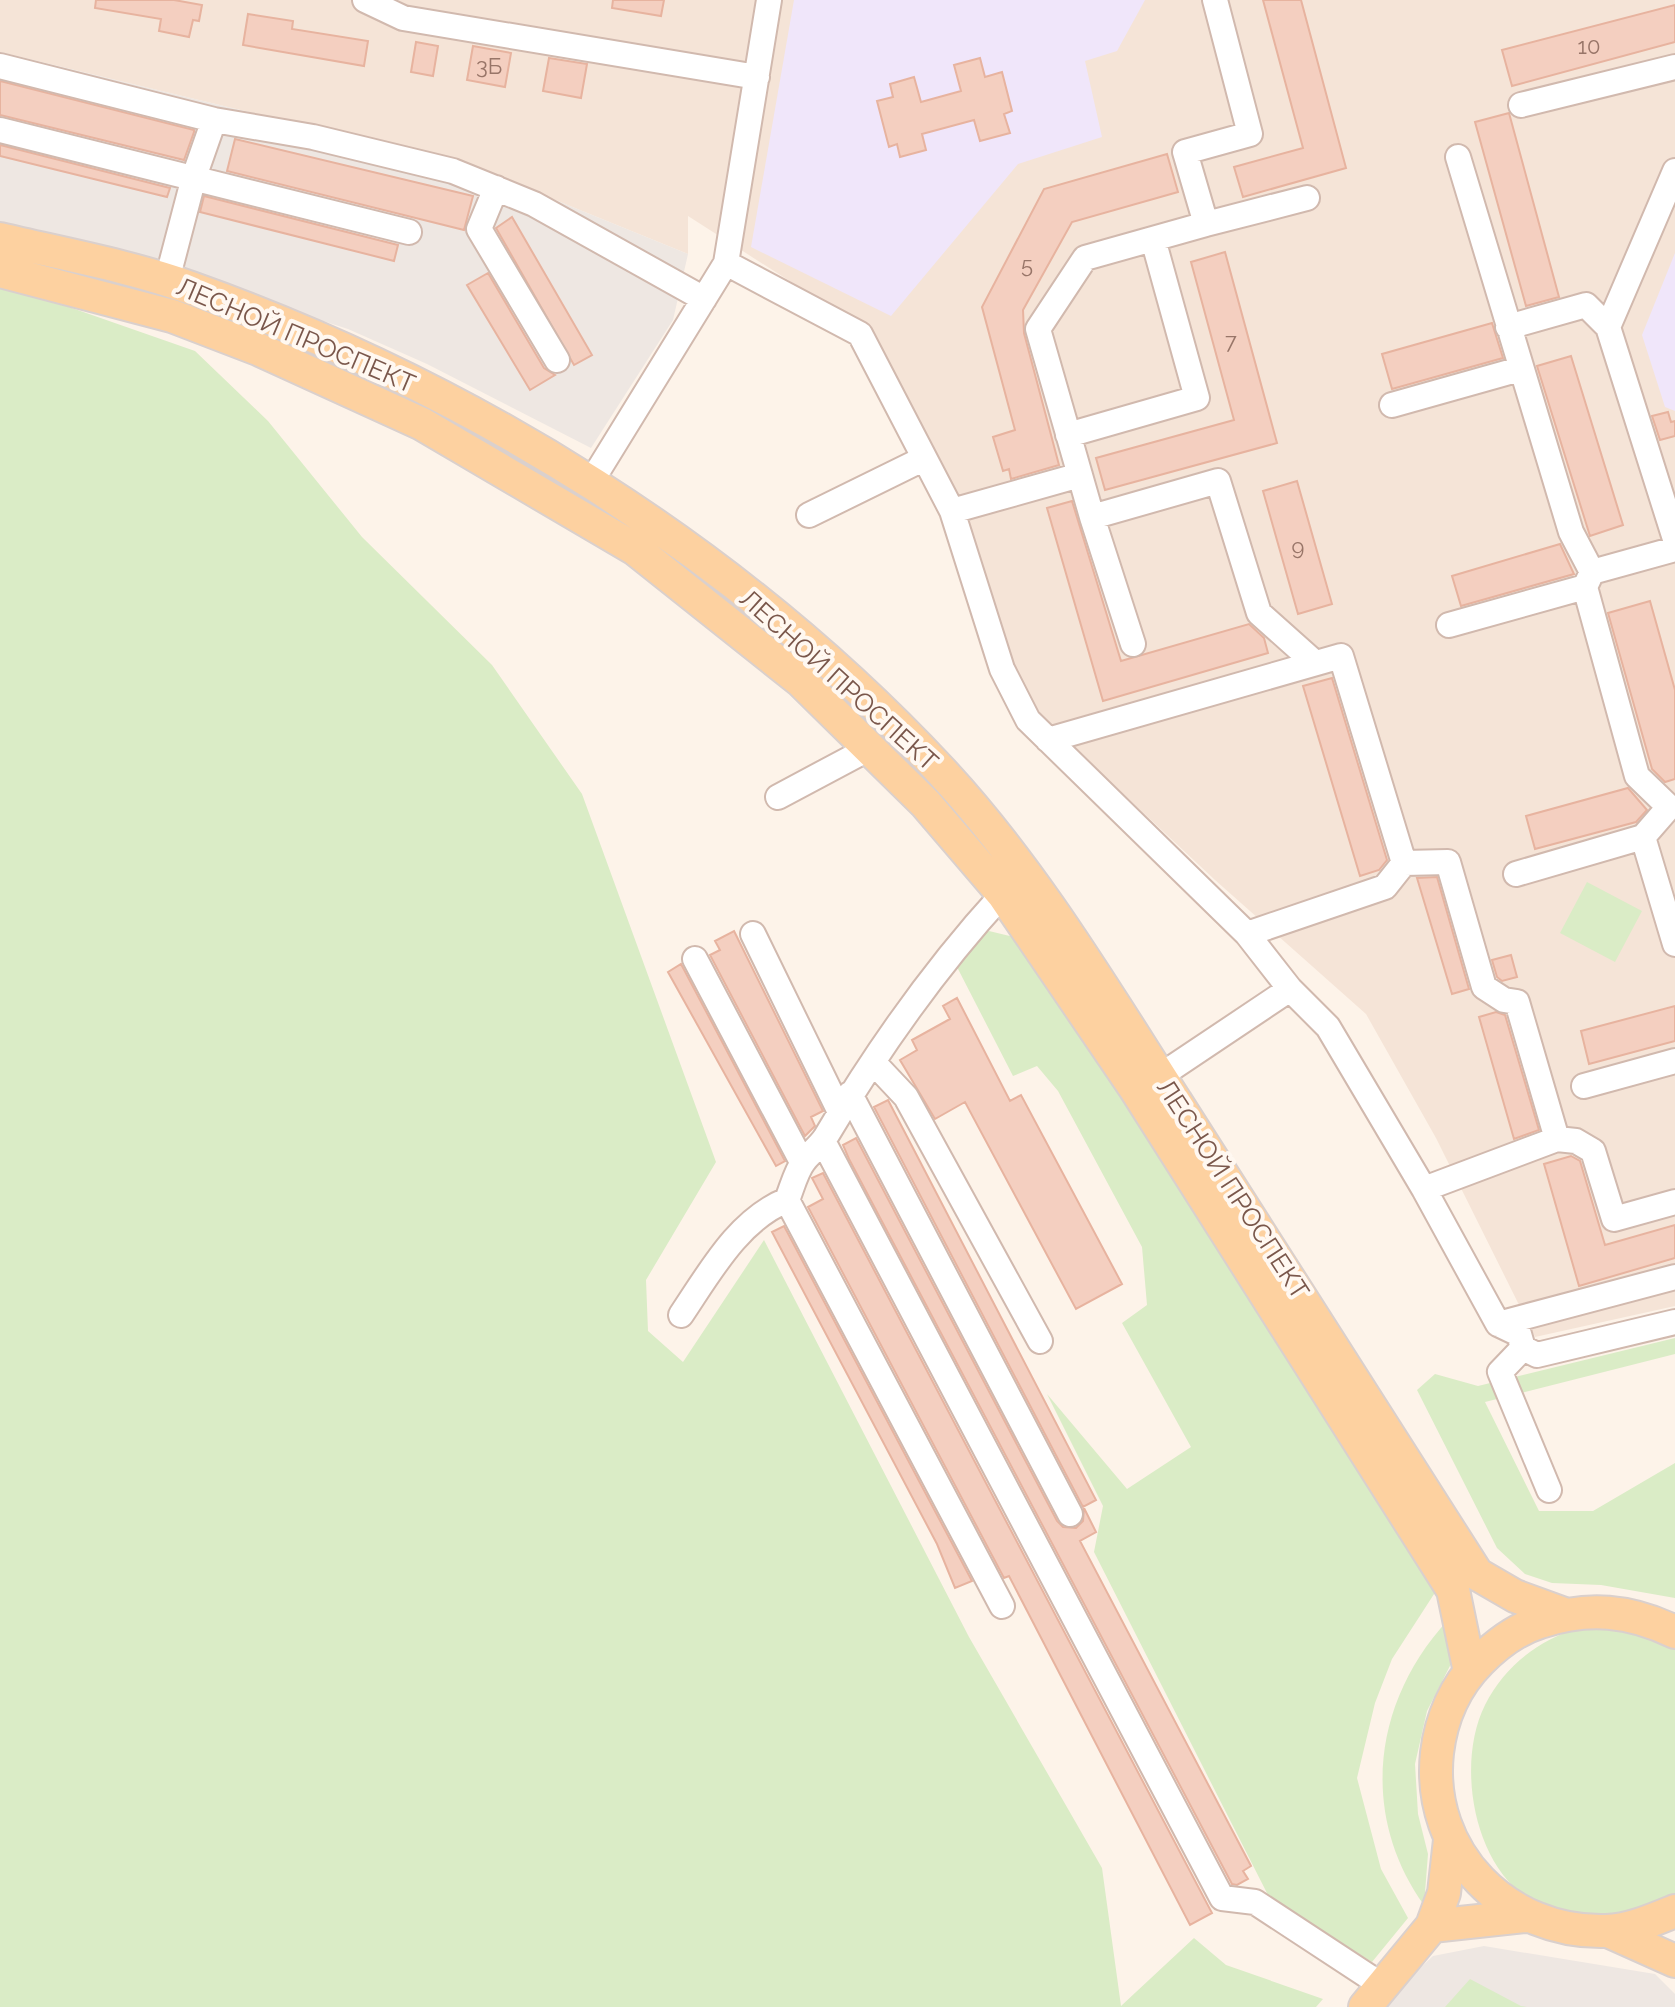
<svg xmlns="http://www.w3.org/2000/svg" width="1675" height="2007" font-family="Raleway,sans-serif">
  <rect width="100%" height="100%" fill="#fdf3e9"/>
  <path fill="#f5e4d7" d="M0 0H1675V1306L1535 1337 1436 1138 1366 1014 1215 880 1039 715 1001 640 863 328 688 216V254L469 165 0 52Z"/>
  <path fill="#eee7e2" d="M0 52 469 165 688 254 673 320 591 448 427 364 348 329 132 260 0 230Z
    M1484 1946 1655 1974 1675 1994V2007H1386L1400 1987 1433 1956Z"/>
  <path fill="#f0e6fa" d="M794 0H1145L1117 51 1085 61 1102 137 1018 164 891 316 751 247Z
    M1675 253V411L1665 407 1642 335Z"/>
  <path fill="#daecc6" d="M0 288 49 300 195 351 268 421 362 537 492 665 582 794 716 1162 646 1280 648 1331 683 1362 764 1240 969 1637 1102 1868 1121 2006 1194 1938 1226 1965 1323 1999 1316 2007H0Z
    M1587 882 1642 911 1615 962 1560 933Z
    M989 931 1022 939 1436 1591 1392 1659 1375 1703 1357 1778 1381 1869 1408 1918 1372 1962 1270 1899 1094 1552 1103 1506 1047 1394 1127 1489 1191 1447 1122 1323 1147 1305 1142 1247 1058 1091 1037 1066 1013 1076 957 967 974 939Z
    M1675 1338V1354L1485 1402 1539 1511H1593L1675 1463V1598L1601 1585 1552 1583 1525 1574 1497 1548 1417 1390 1435 1374 1478 1386Z
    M1448 1620 1454 1658 1427 1711 1415 1764 1418 1814 1428 1854 1424 1905C1359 1814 1373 1701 1448 1620Z
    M1581 1627 1634 1632 1675 1650V1894C1646 1912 1609 1919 1576 1913 1567 1911 1555 1911 1546 1908 1475 1881 1454 1767 1485 1705 1505 1665 1539 1640 1581 1627Z
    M1470 1979 1521 2006 1527 2007H1445Z"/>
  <path fill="#f4cfc0" stroke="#e7b39f" stroke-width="2" d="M96 0H174L202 5 199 21 193 20 189 37 159 31 161 19 95 8Z
    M613 0H664L661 16 612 8Z
    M1263 0H1301L1346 168 1243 197 1234 167 1303 148Z
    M1675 5V42L1512 86 1502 50Z
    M248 14 293 21 292 29 368 41 364 66 243 45Z
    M416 42 438 46 433 76 411 72Z
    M473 46 511 53 505 87 467 80Z
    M549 58 587 64 581 98 543 91Z
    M980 58 985 77 1002 72 1012 111 1004 114 1010 133 980 141 974 120 922 134 926 150 900 157 897 144 889 147 877 101 893 97 890 84 914 77 921 102 961 91 954 65Z
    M0 81 194 130V132L184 160 0 115Z
    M1509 113 1559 297 1526 306 1475 122Z
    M235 139 473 196 464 230 227 171Z
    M0 145 170 188 167 197 0 156Z
    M1167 154 1178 192 1072 222 1023 310 1024 333 1059 465 1011 479 1009 469 1003 471 993 437 1015 430 982 307 1044 189Z
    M204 196 398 245 394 261 200 212Z
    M512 217 592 355 574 365 496 228Z
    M1225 252 1277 443 1105 490 1096 458 1234 420 1191 262Z
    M488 273 544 368 555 375 530 390 467 285Z
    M1492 323 1503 358 1392 389 1382 354Z
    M1571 356 1623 525 1590 536 1537 366Z
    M1668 412 1671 422 1675 421V436L1660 440 1652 416Z
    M1297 481 1332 604 1298 614 1263 491Z
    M1072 501 1121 661 1249 624 1264 638 1268 653 1103 701 1047 508Z
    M1560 544 1574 574 1461 606 1452 576Z
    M1650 601 1675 690V779L1665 782 1652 769 1608 613Z
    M1332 678 1387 860 1379 870 1360 876 1303 686Z
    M1628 788 1647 810 1636 822 1535 849 1526 816Z
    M1437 877 1469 989 1452 994 1417 878Z
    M734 931 823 1111 811 1117 815 1126 805 1136 710 955 720 950 715 941Z
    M1511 955 1517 977 1502 981 1497 977 1492 960Z
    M681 964 785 1161 776 1166 668 972Z
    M957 998 1010 1101 1021 1095 1122 1284 1076 1309 965 1102 935 1119 900 1060 917 1050 912 1040 950 1019 943 1006Z
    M1675 1006V1041L1589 1064 1581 1031Z
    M1496 1012 1505 1015 1539 1130 1514 1139 1479 1017Z
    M888 1100 1096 1500 1083 1507 874 1107Z
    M856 1138 1057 1521 1063 1527 1076 1528 1083 1521 1084 1508 1096 1532 1080 1541 1251 1866 1243 1871 1248 1879 1237 1885 1232 1884 849 1159 843 1145Z
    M1571 1156 1580 1161 1605 1245 1675 1225V1258L1579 1286 1544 1164Z
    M823 1173 1212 1913 1190 1925 1009 1576 1004 1578 808 1207 823 1199 812 1178Z
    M784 1226 972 1581 955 1588 937 1544 772 1232Z"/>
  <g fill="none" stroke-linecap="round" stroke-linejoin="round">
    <defs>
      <path id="minor" d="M365 0 403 18 757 77
        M0 66 214 120 313 137 453 171 534 204 704 299
        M1521 105 1675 67
        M0 130 409 232
        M1458 157 1571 532 1592 572
        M1675 171 1608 327 1675 539
        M496 188 479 229 557 360
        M1206 224 1307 198
        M726 263 860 334 952 511 1002 669 1028 720 1247 934 1290 989 1328 1027 1424 1189 1498 1324 1519 1334 1523 1348 1537 1355 1675 1322
        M167 280 194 177 214 120
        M1508 327 1586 305 1608 327
        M1392 405 1520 369
        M1068 435 1197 398 1153 239
        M591 482 726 263 769 0
        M952 511 1080 475
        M809 515 923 459
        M1092 517 1218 481 1259 613 1315 663
        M1585 587 1637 776 1669 807 1643 837 1675 944
        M1449 625 1585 587 1592 572 1675 549
        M1133 644 1092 517 1038 329 1085 258 1206 224 1185 152 1250 134 1215 0
        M1048 740 1341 656 1404 863 1385 887 1247 934
        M778 797 868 749
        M1404 863 1448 862 1484 987 1504 1000 1517 1002 1557 1139 1576 1141 1593 1151 1614 1219 1675 1202
        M1516 874 1643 837
        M753 934 839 1110
        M695 959 802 1162
        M873 1062 906 1097 1040 1341
        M1160 1076 1290 989
        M1584 1086 1675 1061
        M850 1094 1070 1514
        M823 1141 1222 1898 1255 1902 1383 1986
        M1424 1189 1557 1139
        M787 1200 1002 1606
        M681 1315C710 1272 738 1220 787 1200 792 1188 796 1171 804 1161 810 1153 819 1147 825 1138 876 1052 935 968 1003 894
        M1498 1324 1675 1277
        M1523 1348 1500 1372 1549 1490"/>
      <path id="major" d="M0 239C63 254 130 266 191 288 472 388 738 553 942 772 1033 870 1104 990 1176 1102 1277 1259 1378 1416 1477 1574L1515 1596 1564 1614
        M0 271 172 316 258 349 422 424 635 549 801 681 926 804 1003 894 1135 1088 1453 1590 1470 1672
        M1675 1632C1630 1610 1588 1606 1540 1622 1517 1629 1497 1644 1480 1661 1455 1686 1441 1719 1437 1753 1426 1853 1507 1934 1606 1931 1630 1930 1653 1920 1675 1911
        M1432 1926 1526 1916
        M1608 1931 1675 1961
        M1365 2007 1432 1926 1444 1893 1450 1840"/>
    </defs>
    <use href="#minor" stroke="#d1b9ae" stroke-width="28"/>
    <use href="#major" stroke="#dad0cd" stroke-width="36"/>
    <use href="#minor" stroke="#fff" stroke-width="24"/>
    <use href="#major" stroke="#fdd1a0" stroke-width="32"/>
  </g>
  <g text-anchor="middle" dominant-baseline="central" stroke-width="8" stroke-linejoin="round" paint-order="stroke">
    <g font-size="22" fill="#987568">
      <text x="1589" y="46">10</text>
      <text x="489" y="66">3Б</text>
      <text x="1027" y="265">5</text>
      <text x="1231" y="341">7</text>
      <text x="1298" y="547">9</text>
    </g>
    <g font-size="26" fill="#7a574b" stroke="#fff8f1">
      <text transform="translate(296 335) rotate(23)">ЛЕСНОЙ ПРОСПЕКТ</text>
      <text transform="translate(839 680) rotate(42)">ЛЕСНОЙ ПРОСПЕКТ</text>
      <text transform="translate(1233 1189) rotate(57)">ЛЕСНОЙ ПРОСПЕКТ</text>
    </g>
  </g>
</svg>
